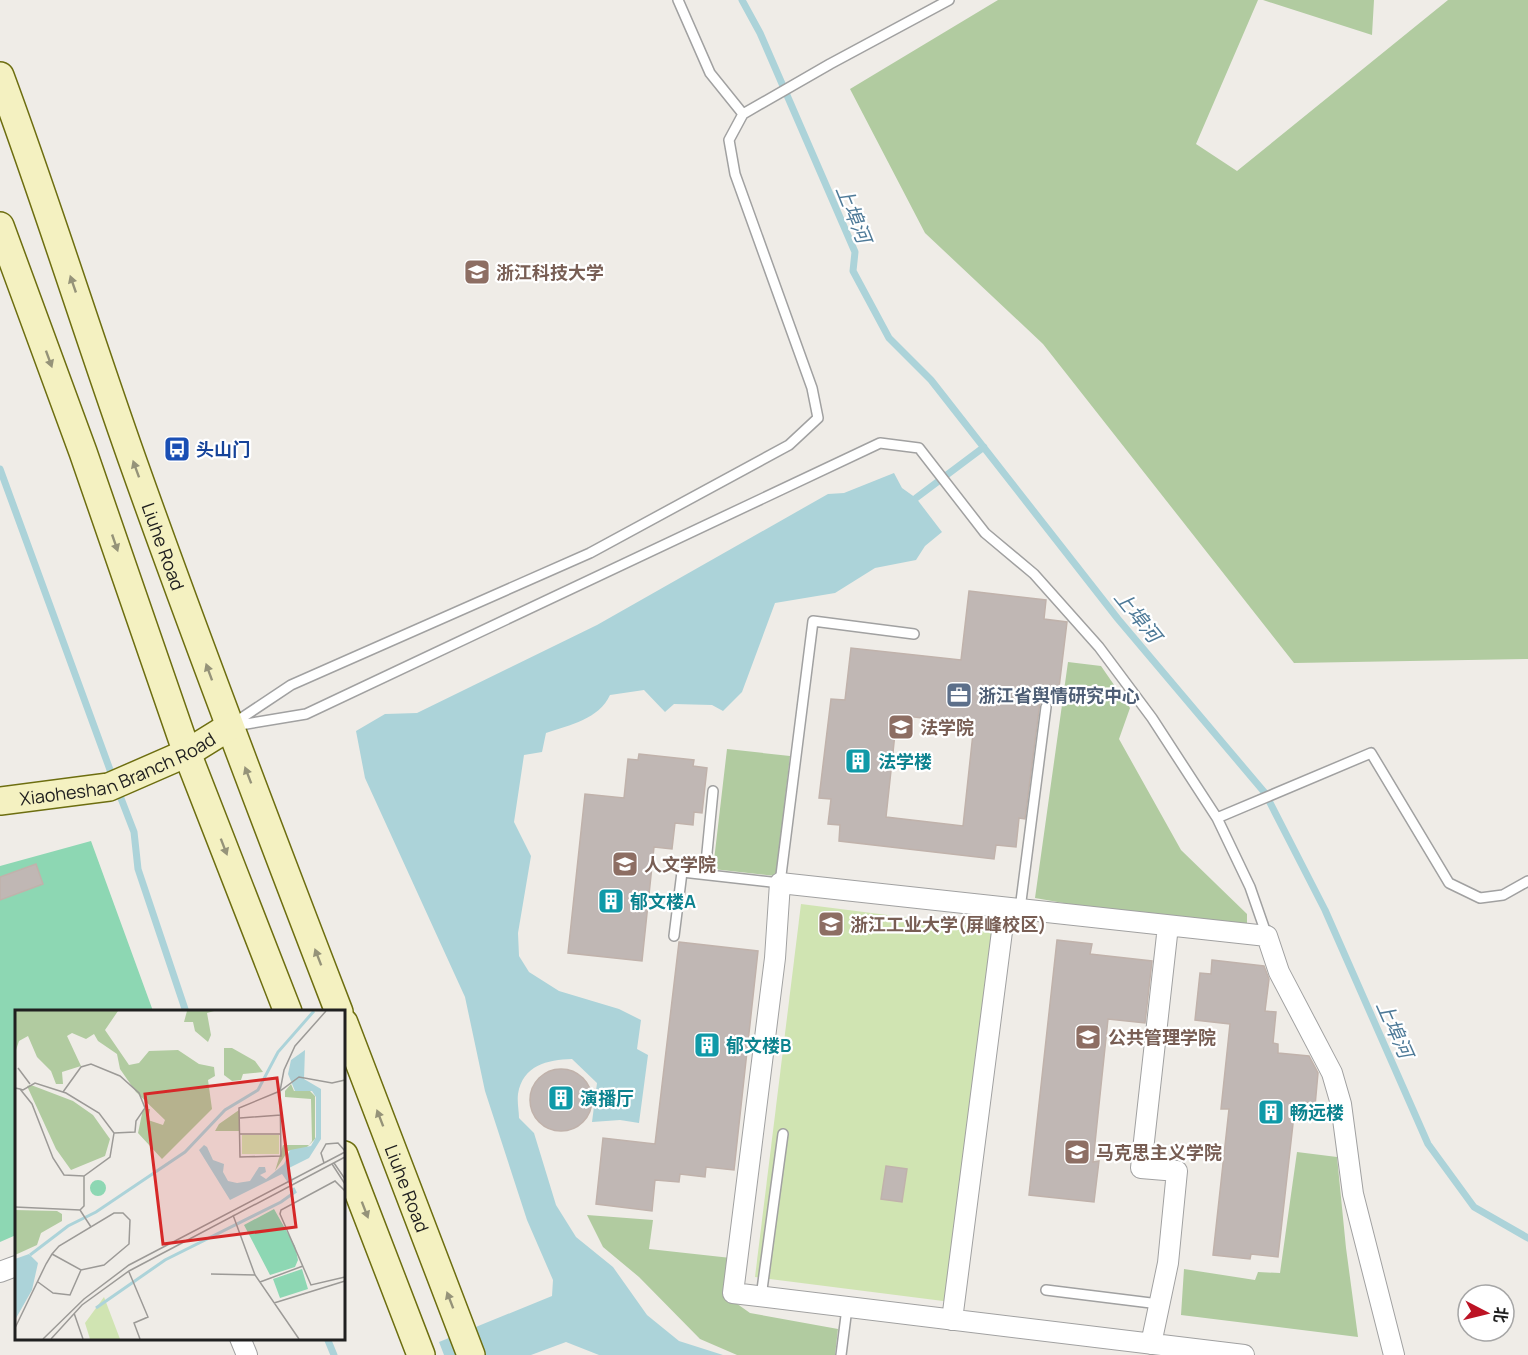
<svg xmlns="http://www.w3.org/2000/svg" width="1528" height="1355" font-family="Manrope,'Noto Sans SC',sans-serif">
  <rect width="100%" height="100%" fill="#efece7"/>
  <path fill="#d0e4b2" d="M801 904 997 929 951 1302 755 1277Z"/>
  <path fill="#b1cba0" d="M998 0H1258L1196 144 1237 171 1448 0H1528V659L1294 663 1043 344 925 233 850 89Z
    M1263 0H1374L1372 35Z
    M1068 662 1101 666 1130 708 1119 739 1181 850 1247 914V928L1149 918 1035 898Z
    M727 749 790 756 776 876 713 869Z
    M1297 1152 1337 1157 1346 1248 1358 1337 1181 1315 1184 1269 1255 1280 1258 1272 1280 1273Z
    M587 1215 653 1220 649 1249 731 1258 726 1296 750 1313 838 1329 835 1355H737L700 1339 639 1277 603 1247Z"/>
  <path fill="#8dd7b3" d="M91 841 153 1011 16 1012V1235L0 1242V866Z"/>
  <path fill="#acd3d9" d="M894 473 902 488 916 498 942 532 925 546 916 560 875 568 835 593 775 603 742 692 723 711 712 705 674 704 665 712 644 690 610 695C599 719 570 725 546 733L542 752 524 755 514 822 531 856 518 933 519 956 529 972 559 991 619 1009 641 1020 637 1049 648 1055 639 1123 620 1120 592 1122 597 1083 572 1059C547 1060 523 1065 518 1094 517 1102 519 1111 519 1118L534 1133 556 1205 576 1237 613 1267 647 1315 679 1341 723 1355H599L566 1342 531 1355H444L439 1342 552 1296 553 1280 527 1220 485 1091 465 997 365 778 356 731 385 714 417 713 597 625 828 494 844 493Z"/>
  <g fill="none" stroke-linecap="round" stroke-linejoin="round">
    <path stroke="#acd3d9" stroke-width="7" d="M742 0 760 33 855 252 853 271 889 338 931 380 1118 619 1265 793 1325 910 1428 1144 1474 1207 1528 1238
      M0 469 113 778
      M916 498 984 447
      M117 788 134 832 138 869 186 1012
      M327 1338 334 1355"/>
  </g>
  <path fill="#c0b7b4" stroke="#c0b2ab" stroke-width="1.5" fill-rule="evenodd" d="M969 591 1046 600 1044 619 1067 622 1058 696 1041 694 1025 819 1019 818 1016 847 996 845 994 859 839 841 840 825 828 824 831 799 819 798 831 699 845 700 851 648 961 660ZM897 715 974 724 963 826 886 817Z
    M639 754 694 760 693 766 707 768 702 813 694 812 693 825 675 823 672 849 654 847 642 961 568 953 585 794 624 798 628 759 638 760Z
    M36 864 43 884 0 900V877Z
    M1057 940 1092 944 1090 954 1152 961 1145 1023 1108 1019 1093 1162 1099 1161 1094 1202 1029 1195Z
    M679 942 758 951 734 1170 706 1167 705 1177 680 1174 679 1182 655 1180 652 1211 596 1204 603 1138 655 1144Z
    M1212 960 1264 966 1269 979 1265 1011 1276 1012 1273 1043 1278 1044V1053L1309 1056 1318 1073 1314 1117 1294 1115 1278 1257 1251 1254 1250 1259 1213 1255 1229 1109H1221L1230 1024 1195 1020 1200 973 1211 974Z
    M530 1100a31 31 0 1 1 62 0a31 31 0 1 1-62 0Z
    M886 1166 907 1169 902 1202 881 1199Z"/>
  <g fill="none" stroke-linecap="round" stroke-linejoin="round">
    <defs>
      <path id="lane" d="M678 0 710 73 743 114
        M231 725 291 685 590 553 789 445 818 418 812 388 735 174 729 140 743 114 830 64 949 0
        M234 726 306 714 880 443 919 448 985 533 1034 574 1099 647 1152 718 1217 818 1250 887 1267 936
        M1217 818 1371 753 1449 883 1480 898 1503 895 1528 881
        M705 873 713 791
        M1020 909 1046 707
        M674 936 682 872 780 883 813 621 914 634
        M1046 1290 1159 1304
        M761 1297 783 1134
        M841 1355 847 1308"/>
      <path id="street" d="M0 1272 16 1266
        M952 1320 1005 908
        M240 1338 247 1355
        M1151 1344 1168 1263 1177 1171 1141 1168 1168 926
        M1244 1355 733 1293 775 958 780 883 1267 936 1279 972 1332 1073 1341 1104 1353 1194 1394 1355"/>
      <g id="secondary">
        <path id="s1" d="M0 76C47 203 87 332 132 459 198 645 268 828 339 1012"/>
        <path d="M0 226 83 452 187 753 288 1012"/>
        <path id="s2" d="M0 801 109 787 187 753 229 727"/>
        <path id="s3" d="M344 1023 471 1355"/>
        <path d="M344 1155 421 1355"/>
      </g>
    </defs>
    <use href="#lane" stroke="#a1a1a1" stroke-width="12"/>
    <use href="#street" stroke="#a1a1a1" stroke-width="22"/>
    <use href="#secondary" stroke="#6d6e10" stroke-width="30"/>
    <use href="#lane" stroke="#fff" stroke-width="9"/>
    <use href="#street" stroke="#fff" stroke-width="20"/>
    <use href="#secondary" stroke="#f4f1c1" stroke-width="27"/>
  </g>
  <defs><path id="oneway-solid" d="M-6-.8H1V-3.2L6.5 0L1 3.2V.8H-6Z" transform="scale(1.5)"/></defs>
  <g fill="#959379">
    <use href="#oneway-solid" transform="translate(73 284) rotate(-109)"/>
    <use href="#oneway-solid" transform="translate(49 359) rotate(70)"/>
    <use href="#oneway-solid" transform="translate(136 469) rotate(-110)"/>
    <use href="#oneway-solid" transform="translate(115 543) rotate(71)"/>
    <use href="#oneway-solid" transform="translate(209 672) rotate(-110)"/>
    <use href="#oneway-solid" transform="translate(248 775) rotate(-111)"/>
    <use href="#oneway-solid" transform="translate(224 847) rotate(69)"/>
    <use href="#oneway-solid" transform="translate(318 957) rotate(-111)"/>
    <use href="#oneway-solid" transform="translate(380 1118) rotate(-111)"/>
    <use href="#oneway-solid" transform="translate(365 1210) rotate(69)"/>
    <use href="#oneway-solid" transform="translate(450 1300) rotate(-111)"/>
  </g>
  <defs>
    <symbol id="university-square" viewBox="-11 -11 22 22"><rect x="-9" y="-9" width="18" height="18" rx="4" fill="#8d6e63" stroke="#fff"/><path d="M0-5L7-2L0 1L-7-2ZM-4 1L0 2.5L4 1V4Q0 6-4 4Z" fill="#fff"/></symbol>
    <symbol id="bus-square" viewBox="-11 -11 22 22"><rect x="-9" y="-9" width="18" height="18" rx="4" fill="#1a4fb4" stroke="#fff"/><path d="M-5-6H5V4H4V6H2V4H-2V6H-4V4H-5ZM-3.5-4V0h7V-4ZM-3.5 1.2v1.5H-2V1.2ZM2 1.2v1.5H3.5V1.2Z" fill="#fff"/></symbol>
    <symbol id="office-square" viewBox="-11 -11 22 22"><rect x="-9" y="-9" width="18" height="18" rx="4" fill="#5c6f8a" stroke="#fff"/><path d="M-6-3h4V-5.5h4V-3h4V5H-6ZM-1-4.5V-3h2v-1.5ZM-6 0V1H6V0Z" fill="#fff"/></symbol>
    <symbol id="building-square" viewBox="-11 -11 22 22"><rect x="-9" y="-9" width="18" height="18" rx="4" fill="#0f9aa8" stroke="#fff"/><path d="M-4-6H4V6H1V3H-1V6H-4ZM-2.5-4.3h1.7v1.8h-1.7ZM.8-4.3h1.7v1.8H.8ZM-2.5-1h1.7V.8h-1.7ZM.8-1h1.7V.8H.8Z" fill="#fff"/></symbol>
  </defs>
  <g fill-rule="evenodd">
    <use href="#university-square" x="462" y="257" width="30" height="30"/>
    <use href="#bus-square" x="162" y="434" width="30" height="30"/>
    <use href="#office-square" x="944" y="680" width="30" height="30"/>
    <use href="#university-square" x="886" y="712" width="30" height="30"/>
    <use href="#building-square" x="843" y="746" width="30" height="30"/>
    <use href="#university-square" x="610" y="849" width="30" height="30"/>
    <use href="#building-square" x="596" y="886" width="30" height="30"/>
    <use href="#university-square" x="816" y="909" width="30" height="30"/>
    <use href="#university-square" x="1073" y="1022" width="30" height="30"/>
    <use href="#building-square" x="692" y="1030" width="30" height="30"/>
    <use href="#building-square" x="546" y="1083" width="30" height="30"/>
    <use href="#building-square" x="1256" y="1097" width="30" height="30"/>
    <use href="#university-square" x="1062" y="1137" width="30" height="30"/>
  </g>
  <g text-anchor="middle" dominant-baseline="central" stroke-width="4.5" stroke-linejoin="round" paint-order="stroke">
    <g font-size="18" font-weight="bold" fill="#785e54" stroke="#fff" text-anchor="start">
      <text x="496" y="272">浙江科技大学</text>
      <text x="920" y="727">法学院</text>
      <text x="644" y="864">人文学院</text>
      <text x="850" y="924">浙江工业大学(屏峰校区)</text>
      <text x="1108" y="1037">公共管理学院</text>
      <text x="1096" y="1152">马克思主义学院</text>
    </g>
    <g font-size="18" font-weight="bold" fill="#164399" stroke="#fff" text-anchor="start">
      <text x="196" y="449">头山门</text>
    </g>
    <g font-size="18" fill="#202020" stroke="#fff">
      <text stroke="none"><textPath href="#s1" startOffset="498">Liuhe Road</textPath></text>
      <text stroke="none"><textPath href="#s2" startOffset="123">Xiaoheshan Branch Road</textPath></text>
      <text stroke="none"><textPath href="#s3" startOffset="177">Liuhe Road</textPath></text>
    </g>
    <g font-size="18" font-weight="bold" fill="#4e5e75" stroke="#fff" text-anchor="start">
      <text x="978" y="695">浙江省舆情研究中心</text>
    </g>
    <g font-size="18" font-weight="bold" fill="#0d838f" stroke="#fff" text-anchor="start">
      <text x="878" y="761">法学楼</text>
      <text x="630" y="901">郁文楼A</text>
      <text x="726" y="1045">郁文楼B</text>
      <text x="580" y="1098">演播厅</text>
      <text x="1290" y="1112">畅远楼</text>
    </g>
    <g font-size="20" font-style="italic" fill="#4e7a98" stroke="#fff">
      <text transform="translate(854 214) rotate(68)">上埠河</text>
      <text transform="translate(1138 616) rotate(51)">上埠河</text>
      <text transform="translate(1395 1029) rotate(66)">上埠河</text>
    </g>
  </g>
  <g transform="translate(15 1010)">
    <rect width="330" height="330" fill="#efece7"/>
    <path d="M227 125H264V144H227ZM89 287 105 329H75L70 313Z" fill="#d0e4b2"/>
    <path d="M0 1H103L90 20 114 55 124 53 134 41 163 40 184 54 199 57 200 66 193 70 197 99 147 149 123 123 128 99H135L133 110 148 115 150 110 121 82 105 59 102 44 83 31 79 24 71 29 57 23 52 26 66 56 47 62 48 74H41L36 61 22 47 13 26 4 31 0 43ZM172 1H199L192 3 196 25 193 32 180 21 178 12H169ZM209 38H217L240 51 248 62 228 64 226 70 217 71 209 65ZM276 74 279 81H295L300 86V129L291 138 273 141 260 161 268 135H294L297 131 296 89 270 87V81ZM16 75 58 91 78 105 95 129 90 146 56 160 41 139 12 76ZM224 100V121H200L204 114ZM0 200 42 201 47 204V211L26 223 22 235 0 245Z" fill="#b1cba0"/>
    <path d="M75 178a8 8 0 1 1 16 0a8 8 0 1 1-16 0ZM259 199 280 236 283 250 280 257 255 265 229 215ZM287 259 293 279 265 288 258 269Z" fill="#8dd7b3"/>
    <path d="M290 40 289 69 306 79V129L294 148 274 158 278 172 274 174 267 164 215 190 184 140 189 135 192 137 198 150 209 154 208 162 213 171 222 173 235 171 244 157H250L251 162 245 165 251 169 269 154 275 140 296 136 301 127V87L297 81H280L273 64 276 50ZM14 244 23 253 17 280 0 310V249Z" fill="#acd3d9"/>
    <path fill="none" stroke="#acd3d9" stroke-width="3" d="M15 245 53 216 81 202 170 142 210 100 243 80 263 42 299 1M81 298 150 250 266 192 280 182 278 178"/>
    <path fill="none" stroke="#9c9a97" stroke-width="1.5" d="M311 1 280 36 269 60 265 81 266 146 225 147 224 98 265 81 284 67 317 73 330 70M3 58 15 74M0 78 5 79 8 80 20 73 51 83 84 103 99 123 95 147 69 166 49 165 38 148 17 94 5 79M48 82 66 57 76 54 105 66 124 83 130 98 121 111 120 122 99 123M225 108 266 105M225 124H265M309 153 306 143 311 134 323 133 330 141M319 153 330 169M317 154 330 174M330 181 320 171 266 200 265 204 296 275 330 267M0 197 65 200 69 196V166M65 200 76 217M218 205 240 265 284 329M114 262 133 307 119 313 125 329M196 264 240 265M23 272 38 283 55 285 66 260M245 272 288 256M259 293 330 271M59 303 68 329M0 318 31 254 37 244 44 236 99 203H108L115 210 114 234 89 255 66 260 37 244M28 329 69 289 114 255 330 142M36 329 67 295 114 261 330 147"/>
    <path fill="#d62828" fill-opacity="0.15" stroke="#d62828" stroke-width="3" d="M262 68 281 217 148 234 130 84Z"/>
    <rect width="330" height="330" fill="none" stroke="#202020" stroke-width="3"/>
  </g>
  <g transform="translate(1486 1313) rotate(97)"><circle r="28" fill="#ffffff" stroke="#a6a6a6" stroke-width="1.5"/>
  <path d="M0-4.5L10 22L0 15L-10 22Z" fill="#bc1324"/>
  <text y="-9" font-size="16" font-weight="bold" text-anchor="middle" fill="#202020">北</text>
  </g>
</svg>
